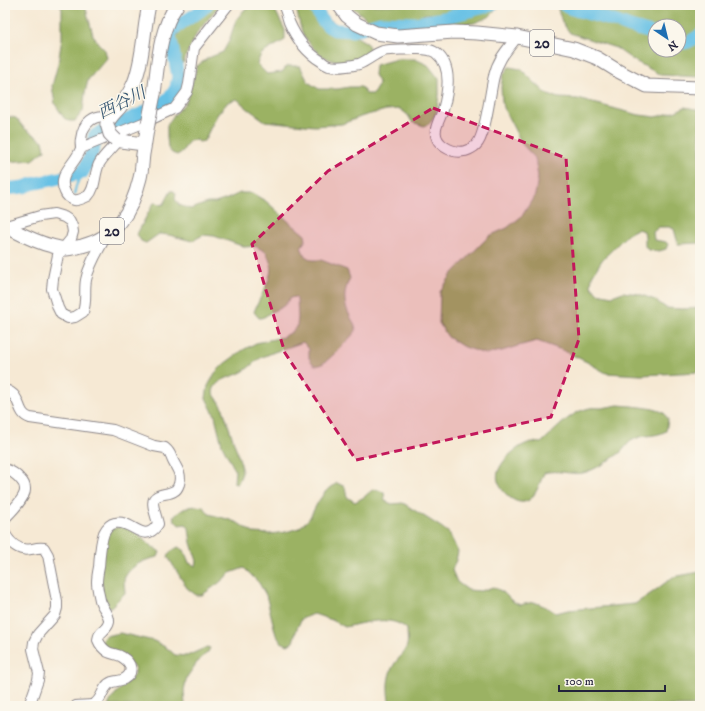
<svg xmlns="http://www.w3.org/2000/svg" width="705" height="711" font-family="'IM FELL DW Pica','Noto Serif JP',serif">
  <rect width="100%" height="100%" fill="#fbf7ec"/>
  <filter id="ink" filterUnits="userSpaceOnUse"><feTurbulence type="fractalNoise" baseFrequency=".025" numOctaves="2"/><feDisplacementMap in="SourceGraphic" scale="8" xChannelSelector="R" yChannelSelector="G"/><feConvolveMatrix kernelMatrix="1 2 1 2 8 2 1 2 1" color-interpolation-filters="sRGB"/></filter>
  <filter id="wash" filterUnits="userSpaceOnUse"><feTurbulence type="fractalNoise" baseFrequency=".012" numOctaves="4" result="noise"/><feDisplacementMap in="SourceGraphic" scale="16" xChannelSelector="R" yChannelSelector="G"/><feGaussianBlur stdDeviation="0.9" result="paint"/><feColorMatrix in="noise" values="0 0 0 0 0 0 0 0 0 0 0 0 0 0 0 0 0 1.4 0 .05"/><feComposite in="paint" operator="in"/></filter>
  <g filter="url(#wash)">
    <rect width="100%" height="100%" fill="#f6e9d4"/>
    <path fill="#9bb263" stroke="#5e6a4f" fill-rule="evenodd" d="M60 5H85L93 35 99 44 105 50 107 58 88 80 85 93 83 111 75 121H69L64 118 55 104 52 86 58 64 62 38V9Z
      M199 5H221L217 8 197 33 186 55 184 62 179 66H175C174 64 172 63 171 61 165 47 190 16 199 5Z
      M254 5H265L275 10 285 30V40L261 54 257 64 267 74 282 72 287 66H300L308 82 319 89H338L349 87H361L366 94H373L379 84 374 75 375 65 397 59H415L428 65 439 79V95L436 114 429 124 424 126 412 122 408 115 400 109 386 110 363 116 342 124 315 126 265 121 247 108 237 99 228 102 217 115 204 141 199 142 196 140 189 141 185 147 182 152 177 155 172 153 168 148 167 137V125L174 115 186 102 197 66 208 58 223 52 229 41 236 20 244 10Z
      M295 5H319L328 18 342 28 367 43 370 50C366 58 358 59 349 61 331 64 317 55 307 40 305 38 303 35 302 32 299 23 298 14 295 5Z
      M350 5H501L489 17 474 23 451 25 440 21 432 14H424L413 25 389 26 368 20Z
      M556 5H692L695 7 700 8V77L661 75 633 60 616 48 570 33 562 22 557 6ZM655 26H679V50H655Z
      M509 67 521 69 533 81 548 95 559 98 578 99 639 115 656 117 674 112 685 107 700 110V243L678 244 674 229 669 227H659L653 232 654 240 666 242 668 244 666 249 659 251 648 250 645 246V236L644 231 637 229 628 234 602 260 592 276 591 286 597 293 612 296 623 292 639 294 655 300 666 308 682 309 700 308V372L641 375 606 373 587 362 562 350 537 341 518 346 502 351 485 354 462 346 448 337 439 323 440 292 452 274 489 236 507 228 522 216 535 195 538 177 535 158 522 144 505 111 502 101 501 87 503 75Z
      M5 116 16 118 24 128 43 141 45 150 33 160 5 162Z
      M171 191H174L176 194 175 199 179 205 190 209 197 207 207 203H215L227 199 240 193H252L267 202 288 221 305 235 306 240 301 247 305 256 312 260H321L347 270 350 278C343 292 343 303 350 316 353 323 355 322 356 331 350 338 327 363 320 365 318 366 315 365 313 364L309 358V349L303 342C291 347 277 350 265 356 256 359 250 368 242 372 231 378 214 379 213 393L222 406 241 464 242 473 238 483 236 484 234 483 235 470 222 445 215 416 206 398 208 386 215 373 224 364 243 350 256 343 283 337 292 332 297 326 298 318 297 299 295 297 290 298C283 309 281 307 271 312 267 315 264 318 259 318L254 312C259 298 271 282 271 267 271 262 268 257 266 252L255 246 245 247 214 236 203 235 192 241 169 235 159 234 146 243 141 241 137 234 153 204 156 202 161 205 164 204Z
      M618 405C628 406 658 407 665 414 665 415 668 419 668 420L666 431C655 438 643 433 631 441 627 444 624 449 621 452 614 458 591 472 583 473 570 475 557 469 544 473 540 482 537 494 529 500 517 508 501 492 498 481 493 466 518 444 532 442 535 442 538 443 541 443 554 432 569 413 586 409 591 407 597 408 602 408 607 407 613 406 618 405Z
      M337 483 345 487 347 497 355 502C358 500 361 499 364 497 373 490 373 486 384 493L385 501 392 504 403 503 441 527 449 533 458 552 456 560 452 570 457 582 468 590 481 591 493 587 503 592 512 601 520 605 534 602 546 607 556 613 568 610 635 604 653 592 673 577 700 572V706H390C387 691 386 676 395 663 399 658 406 651 407 645 408 642 407 633 407 629 391 614 364 623 345 627L332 620 314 614 302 618 297 628 293 642 288 645 281 642 276 635 266 595 259 583 244 568 230 573 219 583 202 595H196L187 588 168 557 170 552 178 547 184 550 189 563 196 566 197 561 191 543 189 528 186 524 179 525 175 521 173 517C185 507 188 505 204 507L209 514 227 519 238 523 253 533 270 534 286 532 299 528 309 519 318 502 325 492Z
      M124 526 139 535 150 545 160 552 158 557C146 559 131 565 125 577 123 581 125 588 125 593L111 607H108L99 592 100 559 110 529Z
      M120 633 154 641 167 648 175 655 187 656 207 647 210 648 208 652 198 661 187 677 184 690 185 706H108C113 693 125 685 135 674V668L101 644 103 638 105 636Z"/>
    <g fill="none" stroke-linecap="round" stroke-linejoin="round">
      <path stroke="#67c1e5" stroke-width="2" d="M74 195 76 186 82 173"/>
      <path stroke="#67c1e5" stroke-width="13" d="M313 5 322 20 328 26 335 30 352 31 380 22 416 23 444 18 492 5
        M564 5 569 8 617 22 630 27 655 34
        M679 42C687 45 693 39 700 35
        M5 189 24 187 32 184 82 173 84 170 94 148V136L101 132 143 113 164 102 171 96 176 88 178 76 171 40C170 37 170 36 171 33 175 24 199 15 207 5"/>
    </g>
  </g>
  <g filter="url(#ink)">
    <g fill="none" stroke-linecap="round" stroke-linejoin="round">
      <defs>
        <path id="minor" d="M283 5C286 10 287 16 289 22 296 38 306 52 321 61 323 63 326 65 329 66 338 68 349 66 359 64 367 61 374 54 383 51 392 49 403 50 413 49 421 49 430 48 436 53 453 66 448 92 443 110 441 116 437 123 436 129 433 144 452 154 465 151 468 150 474 147 476 145 486 136 490 91 494 76 498 59 507 50 517 37
          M110 117C94 114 83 122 81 139 80 142 81 145 81 148 77 163 56 174 65 192 66 195 70 199 74 200 78 201 84 198 88 196 96 188 94 174 99 164 104 155 112 149 118 141
          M81 148 143 123 175 108 187 92 189 84 194 48 228 5
          M6 226 40 216 54 214 64 217 70 221 72 226 73 232 71 239 58 255 53 279 52 289 58 308 61 314 68 318 75 317 83 312C87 301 84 291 86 280 89 264 98 251 106 236
          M5 390C23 395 15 413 30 418L113 430 154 446 165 448C171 453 170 455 173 461 177 469 182 474 179 484 178 487 177 490 174 491 168 495 158 493 154 499 151 504 157 518 158 524 144 546 132 519 115 523 110 524 106 529 104 533 100 544 100 556 99 567 98 572 97 577 97 582 97 588 99 595 100 600 102 608 110 614 109 622 108 628 103 630 100 634 99 635 98 639 98 640 100 645 103 649 108 652 112 654 118 654 122 657 132 663 134 673 124 679 120 681 116 681 112 682 101 686 103 702 92 705 87 706 81 705 76 706
          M5 469C12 471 16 474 21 480 23 482 25 485 25 489 26 497 11 512 5 518
          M5 534C11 544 19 552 32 549 36 548 39 547 44 548L48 555 57 601V608L55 615 38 634 34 642 33 649 39 673 38 680 29 706"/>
        <path id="major" d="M339 5 347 16 357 24 376 33 398 36 454 32 477 33 517 37 574 49 597 58 618 71 647 86 700 88
          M154 94C158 64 159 30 177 5
          M107 124C110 117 115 113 120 107 125 100 130 92 134 83 144 58 143 31 149 5
          M116 140 128 142 144 144
          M5 226C21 234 35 242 52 246 56 247 61 248 64 249 70 249 77 247 82 246 117 237 132 211 140 178 142 170 142 162 143 154 145 144 146 134 148 124"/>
      </defs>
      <use href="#minor" stroke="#8c8688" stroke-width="12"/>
      <use href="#major" stroke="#8c8688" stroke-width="15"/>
      <use href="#minor" stroke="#fff" stroke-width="10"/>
      <use href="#major" stroke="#fff" stroke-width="13"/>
      <defs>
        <path id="major-bridge" d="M107 124 110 134 116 140
          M148 124 154 94"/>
      </defs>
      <use href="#major-bridge" stroke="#8c8688" stroke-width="15" stroke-linecap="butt"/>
      <use href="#major-bridge" stroke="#fff" stroke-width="13"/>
    </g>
  </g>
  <path fill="#c2185b" fill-opacity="0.2" stroke="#c2185b" stroke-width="3" stroke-dasharray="8 5" stroke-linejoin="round" d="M433 108 566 158 579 339 551 417 356 460 285 353 252 244 328 171Z"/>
  <g text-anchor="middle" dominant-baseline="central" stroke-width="3" stroke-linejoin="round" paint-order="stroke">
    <g fill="#fbf7ec" stroke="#636270" stroke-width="1">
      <rect x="530" y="30" width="24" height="26" rx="3"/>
      <rect x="100" y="218" width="24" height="26" rx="3"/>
    </g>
    <g font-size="15" font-weight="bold" fill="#22223b">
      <text x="542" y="43">20</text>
      <text x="112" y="231">20</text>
    </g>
    <g font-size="17" font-style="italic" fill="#3a5a76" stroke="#fbf7ec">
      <text transform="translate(122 103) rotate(-26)">西谷川</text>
    </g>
  </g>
  <rect width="705" height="711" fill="none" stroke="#fbf7ec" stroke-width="20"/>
  <g transform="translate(667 38) rotate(145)"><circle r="19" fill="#fbf7ec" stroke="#a4a2a5"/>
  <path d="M0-3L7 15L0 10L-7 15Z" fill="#1f6fb2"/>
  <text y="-6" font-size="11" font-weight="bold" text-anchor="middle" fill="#22223b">N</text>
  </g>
  <path d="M559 685v6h106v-6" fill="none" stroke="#22223b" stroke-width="2"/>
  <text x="565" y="685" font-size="12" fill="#22223b" stroke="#fbf7ec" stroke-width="3" paint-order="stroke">100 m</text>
</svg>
